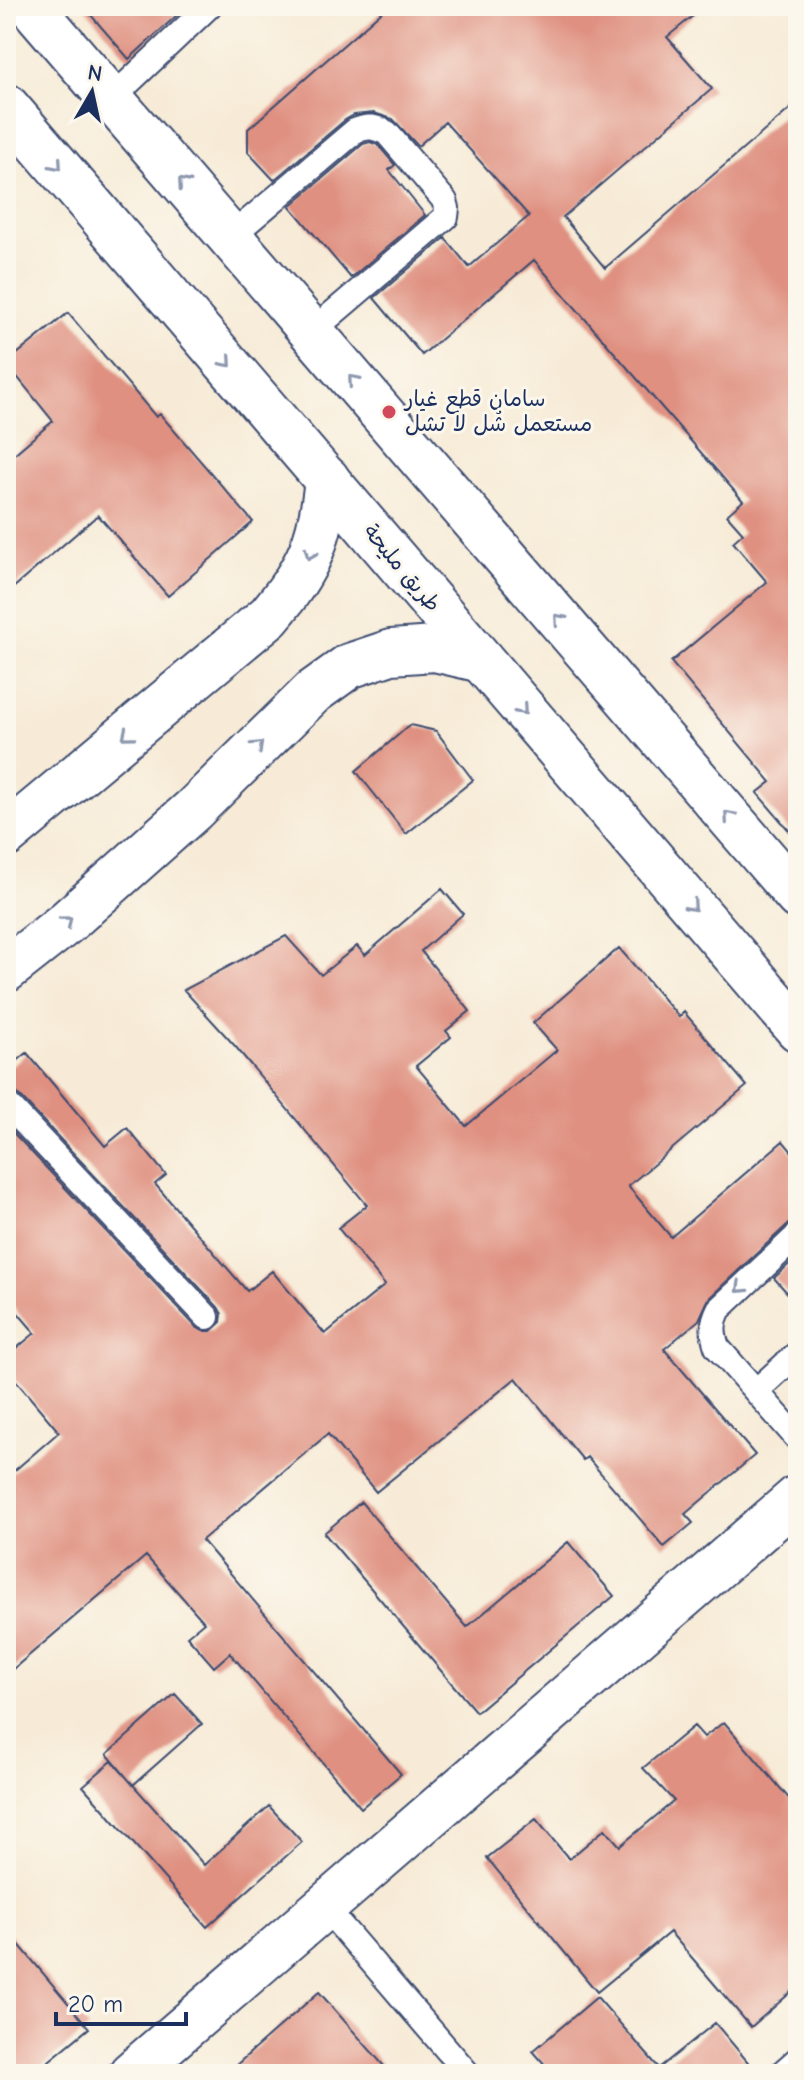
<svg xmlns="http://www.w3.org/2000/svg" width="804" height="2080" font-family="'Comic Neue','Playpen Sans Arabic',sans-serif">
  <rect width="100%" height="100%" fill="#fbf7ec"/>
  <filter id="ink" filterUnits="userSpaceOnUse"><feTurbulence type="fractalNoise" baseFrequency=".0125" numOctaves="2"/><feDisplacementMap in="SourceGraphic" scale="16" xChannelSelector="R" yChannelSelector="G"/><feConvolveMatrix kernelMatrix="1 2 1 2 8 2 1 2 1" color-interpolation-filters="sRGB"/></filter>
  <filter id="wash" filterUnits="userSpaceOnUse"><feTurbulence type="fractalNoise" baseFrequency=".006" numOctaves="4" result="noise"/><feDisplacementMap in="SourceGraphic" scale="32" xChannelSelector="R" yChannelSelector="G"/><feGaussianBlur stdDeviation="1.8" result="paint"/><feColorMatrix in="noise" values="0 0 0 0 0 0 0 0 0 0 0 0 0 0 0 0 0 1.4 0 .05"/><feComposite in="paint" operator="in"/></filter>
  <g filter="url(#wash)">
    <rect width="100%" height="100%" fill="#f7ebd7"/>
    <g id="blocks">
      <path fill="#df9080" d="M83 6H187L129 59Z
        M388 6H705L667 37 712 89 563 217 605 268 798 102V841L757 793 771 782 671 662 767 582 733 542 743 533 727 515 743 501 534 260 422 355 374 298 445 238 469 267 529 216 445 122 418 146 393 119 374 113 354 115 345 120 274 180 248 152V129Z
        M370 142 378 145 395 165 389 170 425 215 351 278 290 206 363 144Z
        M68 313 156 417 160 414 253 522 168 596 98 515 6 594V461L53 421 6 363Z
        M410 725 436 731 473 780 406 834 356 771Z
        M442 889 463 914 421 951 470 1011 446 1031 451 1037 416 1066 466 1126 557 1050 533 1023 619 948 679 1017 684 1012 747 1086 628 1186 671 1237 783 1141 798 1159V1220L788 1224 709 1298 699 1320 664 1349 755 1455 685 1514 693 1523 664 1547 587 1457 583 1460 516 1378 376 1492 328 1434 202 1540 401 1774 361 1808 230 1653 214 1667 187 1636 204 1622 146 1556 6 1675V1478L59 1432 6 1369V1357L35 1333 6 1299V1125L196 1327 203 1331H211L221 1322 222 1314 218 1307 17 1093 6 1088V1070L27 1053 105 1146 127 1128 166 1175 155 1184 247 1291 272 1271 325 1334 385 1285 338 1228 367 1205 235 1046 184 990 286 936 321 975 357 946 365 955Z
        M798 1256V1305L774 1278Z
        M361 1502 467 1627 568 1542 614 1596 476 1712 324 1533Z
        M175 1694 202 1724 133 1785 107 1754Z
        M724 1722 798 1809V1986L751 2027 670 1932 597 1992 487 1858 536 1819 569 1859 605 1829 620 1846 674 1801 643 1768 694 1726 704 1737Z
        M112 1761 204 1865 269 1806 302 1842 207 1927 83 1786Z
        M6 1929 89 2028 33 2074H6Z
        M319 1992 391 2074H226Z
        M597 1997 659 2068 715 2023 758 2074H553L533 2051Z"/>
    </g>
  </g>
  <g filter="url(#ink)">
    <use href="#blocks" fill-opacity="0" stroke="#3c4b70" stroke-width="2"/>
    <g fill="none" stroke-linecap="round" stroke-linejoin="round">
      <defs>
        <path id="lane" d="M111 99 209 6
          M230 237 355 131C368 125 375 127 387 133L445 201 447 208 446 217 311 332
          M6 1103 207 1317
          M798 1235 719 1309C712 1323 712 1332 717 1347L798 1439
          M756 1391 798 1353
          M324 1906 468 2074
          M781 2074 798 2059"/>
        <path id="street" d="M6 835 269 616C309 569 321 539 327 479
          M6 970 67 922 193 810 313 692 349 666 391 652 435 649 478 659
          M131 2074 798 1497"/>
        <path id="primary" d="M31 6 798 897
          M6 106 798 1029"/>
      </defs>
      <use href="#lane" stroke="#3c4b70" stroke-width="28"/>
      <use href="#street" stroke="#3c4b70" stroke-width="48"/>
      <use href="#primary" stroke="#3c4b70" stroke-width="48"/>
      <use href="#lane" stroke="#fff" stroke-width="24"/>
      <use href="#street" stroke="#fff" stroke-width="44"/>
      <use href="#primary" stroke="#fff" stroke-width="44"/>
    </g>
    <defs><path id="oneway-chevron" d="M-2-3.5L2.5 0L-2 3.5" fill="none" stroke-width="1.6" stroke-linecap="round" stroke-linejoin="round" transform="scale(2)"/></defs>
    <g stroke="#8d97ae">
      <use href="#oneway-chevron" transform="translate(57 165) rotate(49)"/>
      <use href="#oneway-chevron" transform="translate(183 183) rotate(-131)"/>
      <use href="#oneway-chevron" transform="translate(227 362) rotate(49)"/>
      <use href="#oneway-chevron" transform="translate(353 380) rotate(-131)"/>
      <use href="#oneway-chevron" transform="translate(310 554) rotate(113)"/>
      <use href="#oneway-chevron" transform="translate(559 619) rotate(-131)"/>
      <use href="#oneway-chevron" transform="translate(522 710) rotate(49)"/>
      <use href="#oneway-chevron" transform="translate(127 735) rotate(140)"/>
      <use href="#oneway-chevron" transform="translate(258 746) rotate(-44)"/>
      <use href="#oneway-chevron" transform="translate(729 816) rotate(-131)"/>
      <use href="#oneway-chevron" transform="translate(692 906) rotate(49)"/>
      <use href="#oneway-chevron" transform="translate(67 921) rotate(-40)"/>
      <use href="#oneway-chevron" transform="translate(741 1288) rotate(137)"/>
    </g>
  </g>
  <circle fill="#d1495b" stroke="#fbf7ec" stroke-width="3" cx="389" cy="412" r="8"/>
  <g text-anchor="middle" dominant-baseline="central" stroke-width="6" stroke-linejoin="round" paint-order="stroke">
    <g font-size="22" fill="#1b2f5e" stroke="#fbf7ec" text-anchor="start">
      <text x="405" y="399">سامان قطع غيار<tspan x="405" dy="25">مستعمل شُل لا تشل</tspan></text>
    </g>
    <g font-size="22" fill="#1b2f5e" stroke="#fbf7ec">
      <text transform="translate(402 568) rotate(50)">طريق مليحة</text>
    </g>
  </g>
  <rect width="804" height="2080" fill="none" stroke="#fbf7ec" stroke-width="32"/>
  <g transform="translate(92 92) rotate(9)" stroke="#fbf7ec" stroke-width="6" paint-order="stroke">
  <path d="M0-6L14 30L0 20L-14 30Z" fill="#1b2f5e"/>
  <text y="-12" font-size="22" font-weight="bold" text-anchor="middle" fill="#1b2f5e">N</text>
  </g>
  <path d="M56 2012v12h130v-12" fill="none" stroke="#1b2f5e" stroke-width="4"/>
  <text x="68" y="2012" font-size="24" fill="#1b2f5e" stroke="#fbf7ec" stroke-width="6" paint-order="stroke">20 m</text>
</svg>
